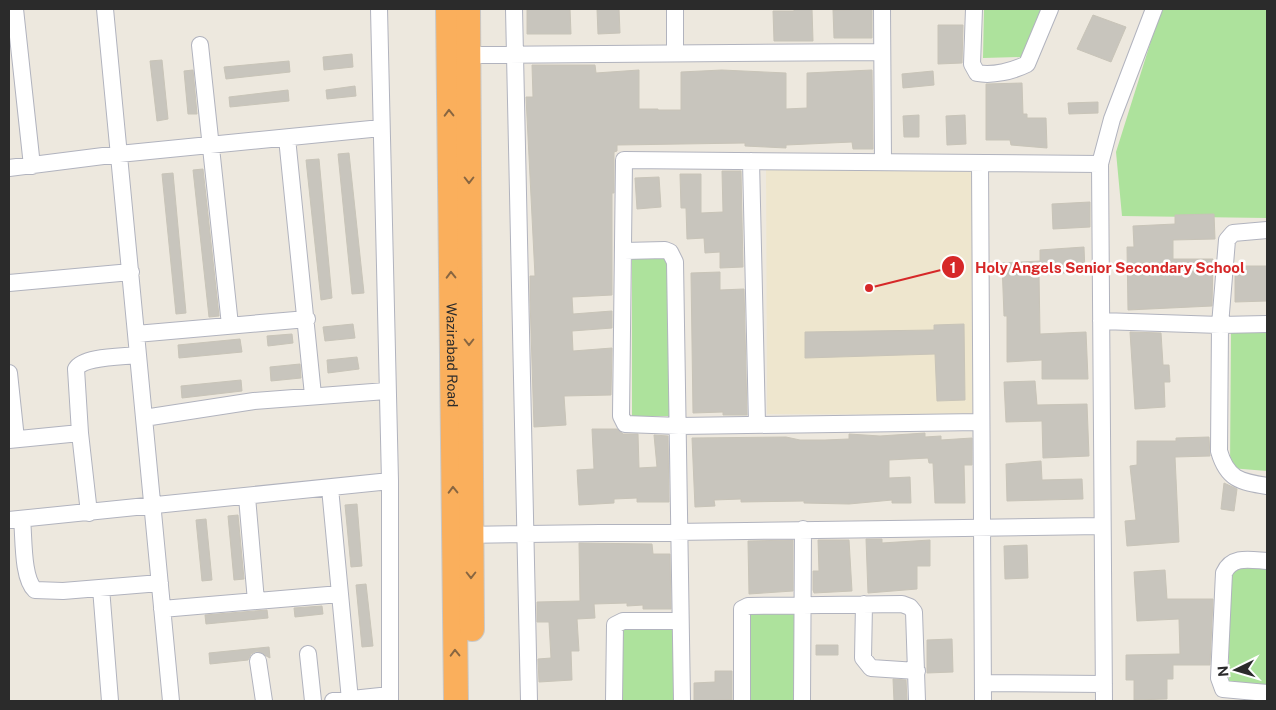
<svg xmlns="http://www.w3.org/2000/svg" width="1276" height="710" font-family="'Public Sans',sans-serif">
  <rect width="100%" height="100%" fill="#ede8de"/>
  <path fill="#eee6ce" d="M766 165H974L976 415 767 414Z"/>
  <path fill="#ade29c" d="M984 9H1043L1022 57 983 58Z
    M1161 9H1267V218L1122 216 1116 152Z
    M632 253H670L671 416H632Z
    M1267 329V471L1230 468 1231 330Z
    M1229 564 1267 568V687L1229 684Z
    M747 606H797V701H747Z
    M674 622V701H622L621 623Z"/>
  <path fill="#c8c5bd" stroke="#c8c4b8" d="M527 9H570L571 34H527Z
    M597 9H619L620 33 598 34Z
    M794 9H812L813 41H774L773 11H794Z
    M872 9V38H834L833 10Z
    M1093 15 1126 27 1111 62 1077 49Z
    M938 25H963L962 63 938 64Z
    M352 54 353 67 324 70 323 57Z
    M162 60 168 119 157 121 150 61Z
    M289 61 290 72 226 79 224 67Z
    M532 65H595L596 73 639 70V109H658V110H681V72L722 70 786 73V109L807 108V73L872 70 873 149H853L852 142 786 145V148L745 146V143L617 145V151L614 152V193H612V295L572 297 573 314 612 311V328L572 331 573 351 612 348 611 395 564 396 566 425 534 427 530 299V276H535L526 97H533Z
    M193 70 197 114H188L184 71Z
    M933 71 934 85 903 88 902 74Z
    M1022 83 1023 114H1027V118H1046L1047 148 1011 145 1010 140H986V84Z
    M355 86 356 96 327 99 326 90Z
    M288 90 289 101 230 107 229 97Z
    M1098 102V113L1069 114 1068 103Z
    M919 115V137H904L903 116Z
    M965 115 966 144 947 145 946 116Z
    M349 153 364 293 352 294 338 154Z
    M319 159 332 298 321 300 306 160Z
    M203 169 219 316 209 317 193 170Z
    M722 171H741L743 267 720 268V252L705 253 704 238 687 239 686 208H681L680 174H701V213L723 212Z
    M173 173 186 313 176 314 162 174Z
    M659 177 661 207 637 209 635 178Z
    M1090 202V227L1053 229 1052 204Z
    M1214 214 1215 239 1173 240V259H1213L1212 306 1128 310 1127 247H1134L1133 226 1175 224V215Z
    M1084 247 1085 272 1039 274 1040 334 1086 332 1088 379H1042V360L1007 362V316H1004L1002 263 1040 261V250Z
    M1235 266H1267V301L1235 302Z
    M720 272V290L744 289 747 415H723V412L693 413 691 273Z
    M353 324 355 338 325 341 323 327Z
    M964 324 965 400 937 401 935 354 805 358V332L934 330V325Z
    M1130 332 1161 333 1163 365H1169L1170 382H1164L1165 407 1135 409Z
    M292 334 293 343 268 346 267 336Z
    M240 339 242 352 179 358 178 345Z
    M357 357 359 369 328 373 327 360Z
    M300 364 301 378 271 381 270 367Z
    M241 380 242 391 182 398 181 386Z
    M1035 381 1037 405 1087 404 1089 456 1043 458 1042 421 1006 422 1004 382Z
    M592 429H617L623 434H638L639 468 657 467 654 435 668 436 669 502H637V498L614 499V503L579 505 577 470 594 469Z
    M925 433V437L941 436V440L972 438V465H964L965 503H935L933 463H929L928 458 889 460V478L910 477 911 503H892V500L849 504 804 503V501L741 502V499L714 500 715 506 695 507 692 438 786 437 800 440H825L849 439V434L880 436Z
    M1209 437 1210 456 1175 457 1179 542 1127 546 1125 521 1136 520 1130 466 1137 465V441H1176V438Z
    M1041 461 1042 480 1082 479 1083 499 1007 501 1006 464Z
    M1224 483 1237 489 1234 511 1221 509Z
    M357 504 362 566 351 567 345 505Z
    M238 515 244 579 234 580 228 516Z
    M206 519 212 580 202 581 196 520Z
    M866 539H882V543L930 540V566H917V589L868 593Z
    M793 540V591L749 594 748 541Z
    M818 540H849L852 591 814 593 813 590V571H819Z
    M579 543 652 544 653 554H670L671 609H643V605L627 606V603L594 604 595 618 577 619 579 651H571L572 680 539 682 538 659 551 658 549 622H537V602L580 601Z
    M1027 545 1028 578 1005 579 1004 546Z
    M1165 570 1167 599H1213L1210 665H1173V679H1167V699L1134 700V680H1126V655L1180 654 1179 619 1137 621 1134 572Z
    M366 584 373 646 362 647 356 585Z
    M322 606 323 614 295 617 294 608Z
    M267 610 268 618 206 624 205 615Z
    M952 639 953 672 927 673V640Z
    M816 645H838V655H816Z
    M269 647 270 658 257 651 251 654 248 660 210 664 209 653Z
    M715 671H732V700L694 701V683L715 682Z
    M893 679 906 680 907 701H894Z"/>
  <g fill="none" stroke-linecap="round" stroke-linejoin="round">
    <defs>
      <path id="minor" d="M15 9 32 166
        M105 9 171 701
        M379 9 390 481V701
        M514 9 529 701
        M882 9 883 162
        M974 9 972 64 977 73C993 76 1013 71 1027 64L1050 9
        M200 45 230 325
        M675 53V9
        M469 55 882 52
        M287 138 313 395
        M751 161 757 424
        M980 163 983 701
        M9 168 119 154 381 128
        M1267 230 1233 233 1227 240 1220 325 1219 451C1227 479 1240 482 1267 486
        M624 251 665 250 670 252 675 262 682 701
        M9 283 131 272
        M1101 321 1220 325 1267 324
        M136 334 307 319
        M9 373 16 439
        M144 418 254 401 386 391
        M981 422 679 426 625 424 621 416 624 160 1100 164
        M9 440 80 433
        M330 488 350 700
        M247 497 256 601
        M89 513 80 433 76 369C84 356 123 357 138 355
        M22 519C24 537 22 578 35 590L63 591 160 583
        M9 520 390 481
        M461 535 1101 526
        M1267 561C1251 560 1232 555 1224 573L1219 678 1223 689 1267 693
        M101 588 110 701
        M864 604 863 658 871 668 917 671
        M162 609 340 594
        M308 654 313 701
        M258 661 264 701
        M983 683 1104 684
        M333 701 390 695
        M614 701 615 625 623 621H680
        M742 701V609L748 606 902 604 910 607 914 612 917 701
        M802 701 803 529
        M1104 701 1100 164 1112 119 1154 9"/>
      <g id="highway">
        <path id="s1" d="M448 9 456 701"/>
        <path d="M468 9 472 629"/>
      </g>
    </defs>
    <use href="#minor" stroke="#b1b3be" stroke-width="18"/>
    <use href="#highway" stroke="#c8c8c8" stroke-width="26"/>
    <use href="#minor" stroke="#fff" stroke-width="16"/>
    <use href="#highway" stroke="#faaf5c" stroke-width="24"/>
  </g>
  <defs><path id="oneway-chevron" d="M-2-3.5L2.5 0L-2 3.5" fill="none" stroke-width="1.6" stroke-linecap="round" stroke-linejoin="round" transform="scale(1.25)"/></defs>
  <g stroke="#886641">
    <use href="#oneway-chevron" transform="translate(449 113) rotate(-91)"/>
    <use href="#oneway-chevron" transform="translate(469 180) rotate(90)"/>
    <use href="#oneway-chevron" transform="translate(451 275) rotate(-91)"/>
    <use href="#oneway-chevron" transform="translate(469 342) rotate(90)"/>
    <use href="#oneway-chevron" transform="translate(453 490) rotate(-91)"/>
    <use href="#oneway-chevron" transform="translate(471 575) rotate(90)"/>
    <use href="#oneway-chevron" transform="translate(455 653) rotate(-91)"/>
  </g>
  <g text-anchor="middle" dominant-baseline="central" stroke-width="5" stroke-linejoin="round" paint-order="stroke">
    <g font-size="14" fill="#2b2b2b" stroke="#fff">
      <text stroke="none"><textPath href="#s1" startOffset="346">Wazirabad Road</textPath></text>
    </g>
  </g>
  <path fill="none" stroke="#d62828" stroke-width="2" d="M869 288L953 267"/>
  <g fill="#d62828" stroke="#fff" stroke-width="2">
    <circle cx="869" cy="288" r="5"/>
    <circle cx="953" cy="267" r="12"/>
  </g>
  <g font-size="15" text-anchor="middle" font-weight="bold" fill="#fff">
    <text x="953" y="273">1</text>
  </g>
  <g font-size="15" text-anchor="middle" font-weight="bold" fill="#d62828" stroke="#fff" stroke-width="5" stroke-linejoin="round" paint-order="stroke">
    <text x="1110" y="273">Holy Angels Senior Secondary School</text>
  </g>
  <rect width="1276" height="710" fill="none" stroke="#2b2b2b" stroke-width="20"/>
  <g transform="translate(1236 670) rotate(265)" stroke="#ffffff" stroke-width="4" paint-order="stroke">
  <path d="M0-4L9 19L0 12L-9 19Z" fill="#2b2b2b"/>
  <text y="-8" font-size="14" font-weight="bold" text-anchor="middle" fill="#2b2b2b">N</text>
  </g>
</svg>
